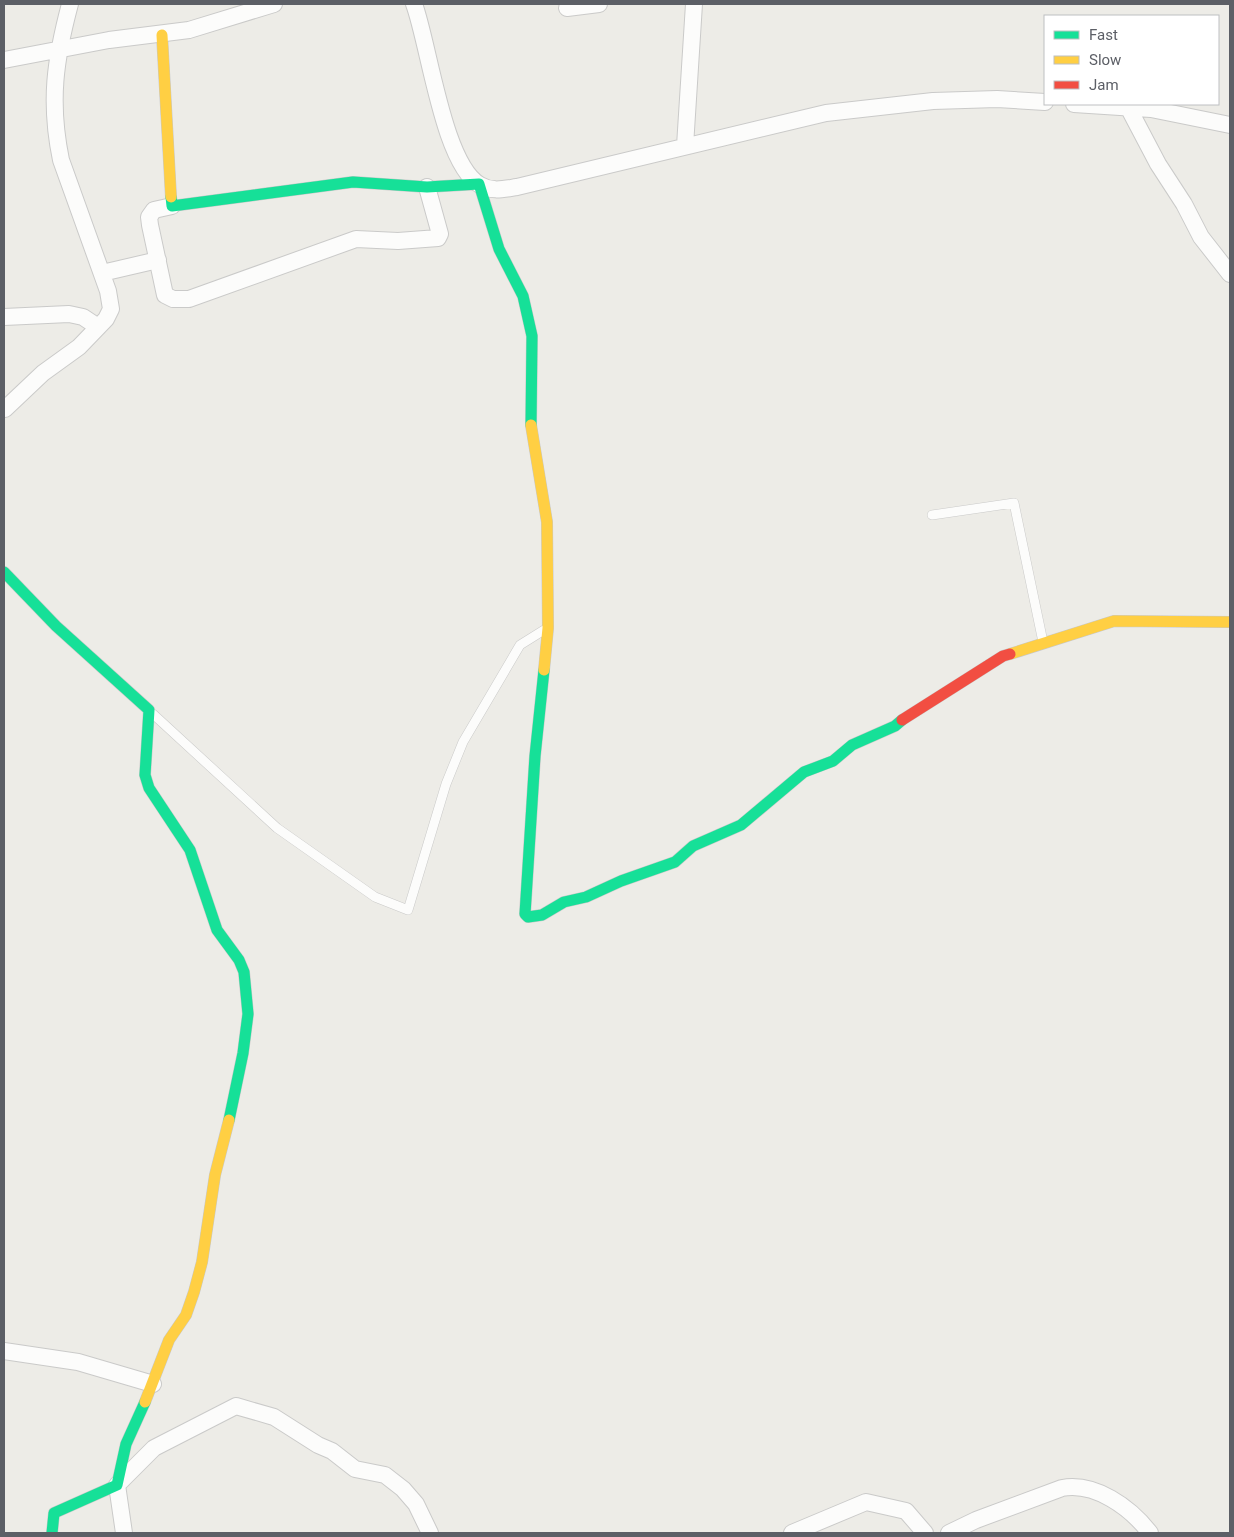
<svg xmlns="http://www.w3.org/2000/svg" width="1234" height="1537" font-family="Roboto,sans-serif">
  <rect width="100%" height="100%" fill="#edece7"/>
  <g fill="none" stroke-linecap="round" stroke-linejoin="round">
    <defs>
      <path id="lane" d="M932 515 1014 503 1043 642
        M153 714 277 828 375 897 408 910 446 784 463 742 520 645 544 630"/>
      <path id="street" d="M414 4C429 44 443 164 480 185 492 192 503 189 517 187L826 113 933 101 997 99 1045 102
        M567 8 599 4
        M4 60 109 40 189 30 274 4
        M1074 104 1151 109 1230 125
        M1128 107 1158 164 1184 204 1201 237 1230 274
        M685 146 694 4
        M172 206 154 210 149 217 150 225 165 295 173 299H189L356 239 398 241 438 238 440 234 427 187
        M102 273 158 260
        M4 317 69 314 83 317 98 327
        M5 409 43 373 79 347 106 319 111 309 108 291 61 160C49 102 55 60 70 4
        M4 1351 78 1362 153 1384
        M124 1533 117 1485 154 1448 236 1406 274 1417 318 1445 332 1451 355 1469 385 1475 403 1489 416 1504 430 1533
        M792 1533 866 1502 906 1511 925 1533
        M949 1533 976 1520 1062 1488C1095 1482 1130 1507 1150 1533"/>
      <path id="fast" d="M171 197 172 206 353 182 427 187 479 184 499 249 523 296 532 336 531 425
        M4 572 56 626 149 710 145 775 149 788 190 850 217 930 239 960 244 972 248 1014 243 1053 229 1120
        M544 670 535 756 525 914 528 917 542 915 564 902 586 897 621 881 675 862 693 846 741 825 804 772 833 761 852 745 895 726 902 720
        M52 1533 54 1513 117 1485 126 1444 145 1402"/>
      <path id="slow" d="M162 35 171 197
        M531 425 547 522 548 628 544 670
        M1010 654 1114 621 1230 622
        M145 1402 169 1340 186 1315 194 1292 202 1262 215 1175 229 1120"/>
      <path id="jam" d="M902 720 1003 656 1010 654"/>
    </defs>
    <use href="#lane" stroke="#cacac9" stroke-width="10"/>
    <use href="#street" stroke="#cacac9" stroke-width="18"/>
    <use href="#fast" stroke="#c8c8c8" stroke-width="12"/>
    <use href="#slow" stroke="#c8c8c8" stroke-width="12"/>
    <use href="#jam" stroke="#c8c8c8" stroke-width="12"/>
    <use href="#lane" stroke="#fcfcfb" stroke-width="9"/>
    <use href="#street" stroke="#fcfcfb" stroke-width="16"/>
    <use href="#fast" stroke="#16e098" stroke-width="11"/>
    <use href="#slow" stroke="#ffcf43" stroke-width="11"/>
    <use href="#jam" stroke="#f24e42" stroke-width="11"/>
  </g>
  <rect width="1234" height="1537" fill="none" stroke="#5c5f66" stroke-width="10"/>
  <rect x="1044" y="15" width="175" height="90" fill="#ffffff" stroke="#bebfc2"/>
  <rect x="1054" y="31" width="25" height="8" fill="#16e098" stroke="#bebfc2"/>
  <text x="1089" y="40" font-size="15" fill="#5c5f66">Fast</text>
  <rect x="1054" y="56" width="25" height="8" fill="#ffcf43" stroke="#bebfc2"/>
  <text x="1089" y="65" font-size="15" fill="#5c5f66">Slow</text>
  <rect x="1054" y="81" width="25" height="8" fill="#f24e42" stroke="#bebfc2"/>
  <text x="1089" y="90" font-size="15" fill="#5c5f66">Jam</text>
</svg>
